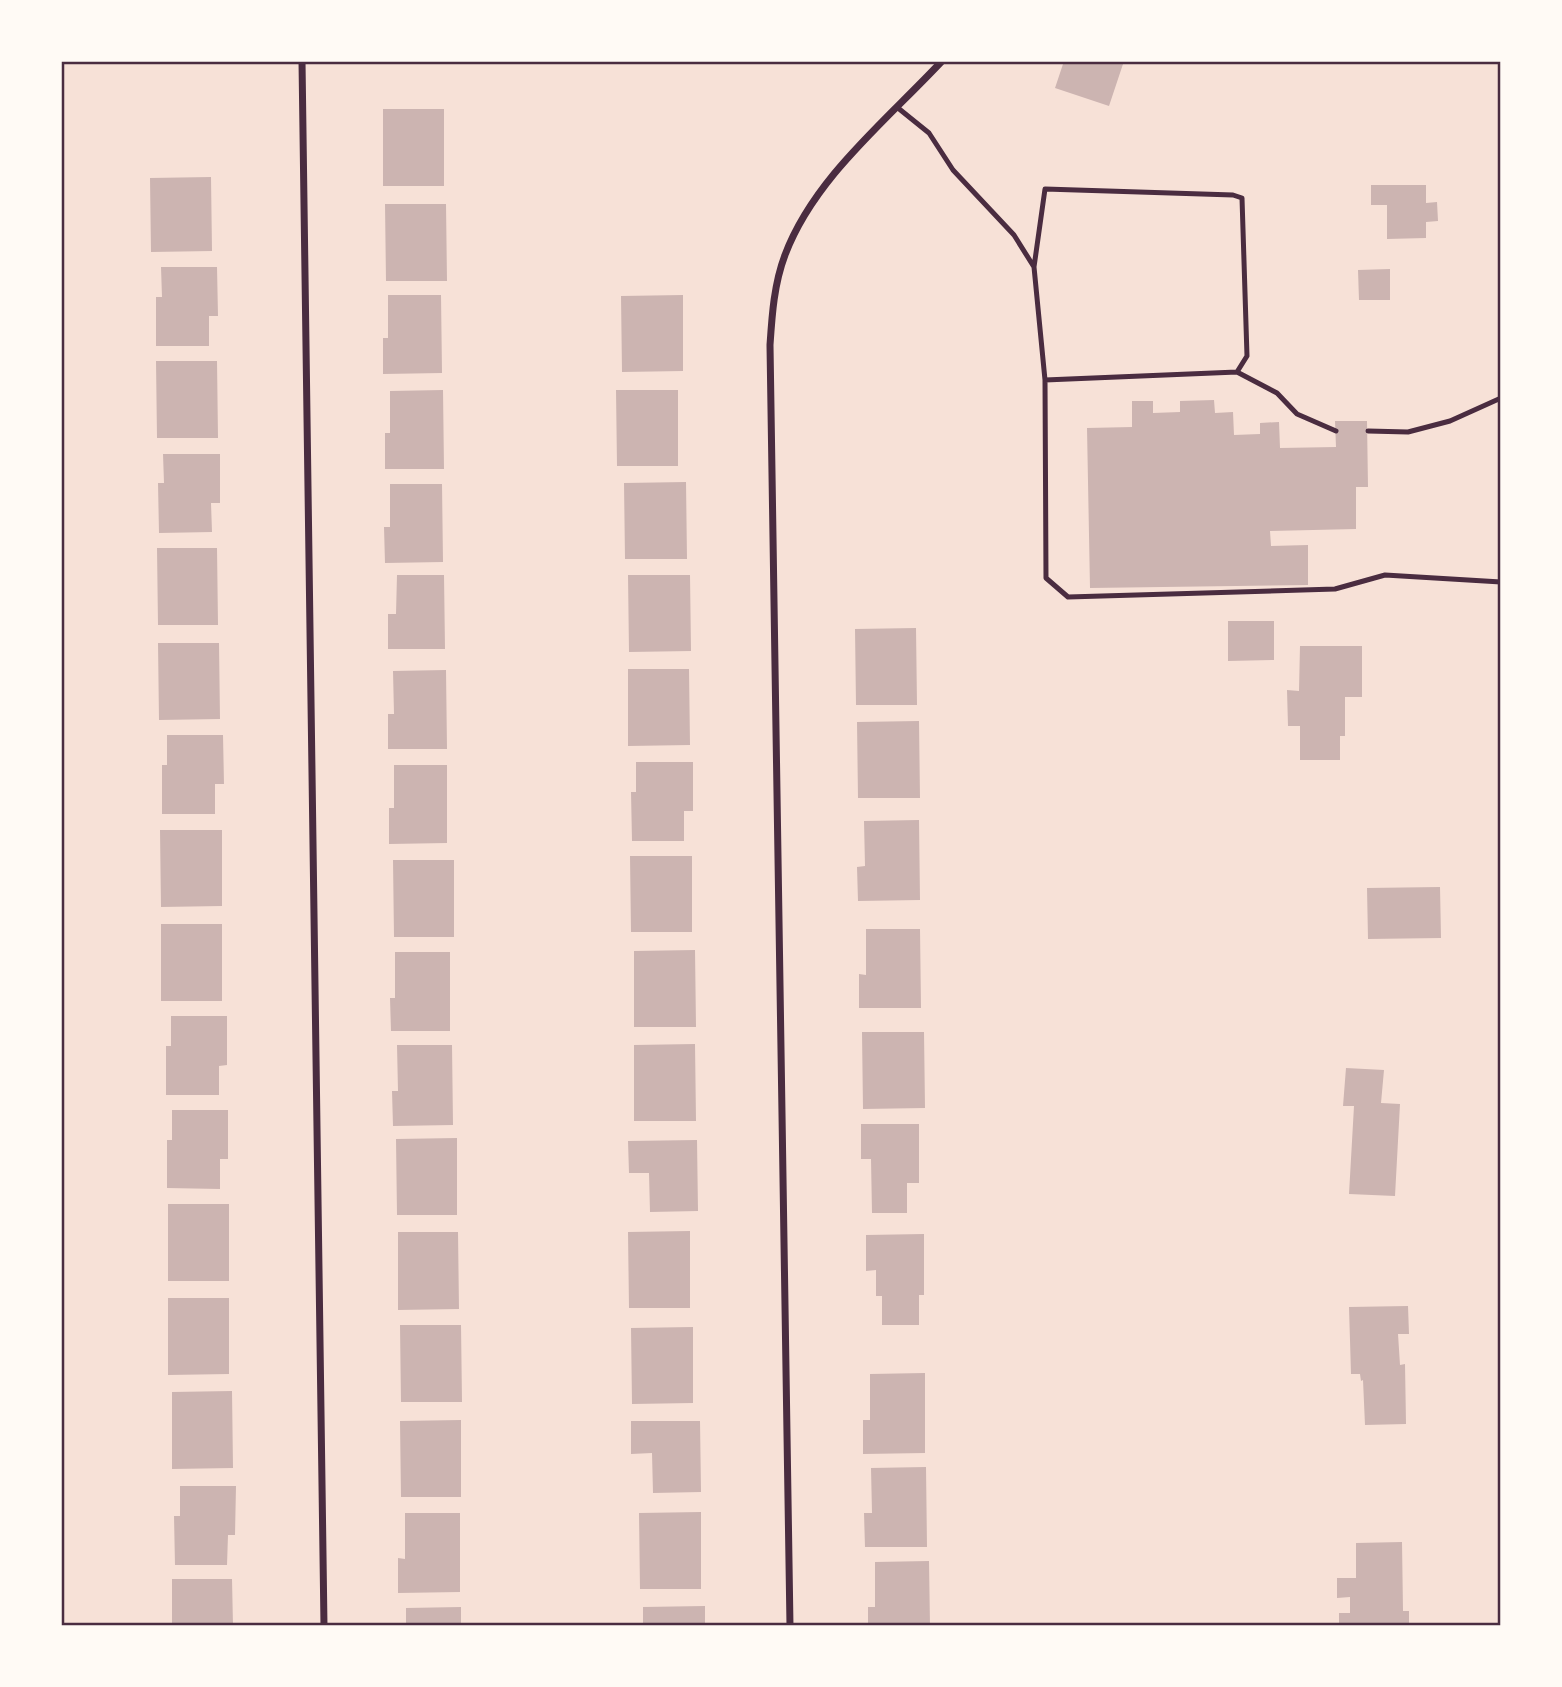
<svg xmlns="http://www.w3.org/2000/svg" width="1562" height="1687" font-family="'Sofia Sans Condensed',sans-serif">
  <rect width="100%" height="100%" fill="#f7e1d7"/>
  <path fill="#ccb4b1" d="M1064 61H1124L1109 106 1055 88Z
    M383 109H444V186H383Z
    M211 177 212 251 151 252 150 178Z
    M1371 185H1426V203L1437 202 1438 221 1426 222V238L1387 239V205H1371Z
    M385 204H446L447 281H386Z
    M161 267H217L218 316H209V346H156V297H162Z
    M1390 269V300H1359L1358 270Z
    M388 295H441L442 373 383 374V338H388Z
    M683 295V371L622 372 621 296Z
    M156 361H217L218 438H157Z
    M443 390 444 469H385V433H390V391Z
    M616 390H678V466H617Z
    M1214 400 1215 413 1233 412 1234 435 1260 434V423L1279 422 1280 448 1336 447 1335 421H1367L1368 487H1356V529L1270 531 1271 546 1308 545V585L1090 588 1087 428 1132 427V401H1153V413L1180 412V401Z
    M163 454H220V503H211L212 532 159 533 158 483H164Z
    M686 482 687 559H625L624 483Z
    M390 484H442L443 562 385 563 384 527H390Z
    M157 548H217L218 625H158Z
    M397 575H444L445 649H388V614H396Z
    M628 575H690L691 651 629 652Z
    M1228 621H1274V660L1228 661Z
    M916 628 917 705H856L855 629Z
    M158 643H219L220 719 159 720Z
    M1300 646H1362V697H1345V736H1340V760H1300V726H1288L1287 690 1299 691Z
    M628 669H689L690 745 628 746Z
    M446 670 447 749H388V714H394L393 671Z
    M919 721 920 798H858L857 722Z
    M167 735H223L224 784H215V814H162V765H167Z
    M636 762H693V811H684V841H632L631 792H636Z
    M394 765H447V843L389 844V808H394Z
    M919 820 920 900 858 901 857 867 865 866 864 821Z
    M160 830H222V906L161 907Z
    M630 856H692V932H631Z
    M393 860H454V937H394Z
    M1440 887 1441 938 1368 939 1367 888Z
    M161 924H222V1001H161Z
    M866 929H920L921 1008H859V974L866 975Z
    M695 950 696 1027H634V951Z
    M395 952H450V1031H391L390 998H395Z
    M171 1016H227V1065L219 1066V1095H166V1046H171Z
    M862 1032H924L925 1108 863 1109Z
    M695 1044 696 1121H634V1045Z
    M397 1045H452L453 1125 393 1126 392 1091H398Z
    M1346 1068 1384 1070 1381 1103 1400 1104 1395 1196 1349 1194 1354 1106H1343Z
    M172 1110H228V1159H220V1189L167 1188V1140H172Z
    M861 1124H919V1183H907V1213H872L871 1159H861Z
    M457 1138V1215H397L396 1139Z
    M697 1140 698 1211 650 1212 649 1173H629L628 1141Z
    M168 1204H229V1281H168Z
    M690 1231V1308H629L628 1232Z
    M398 1232H458L459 1309 398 1310Z
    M924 1234V1295H919V1325H882V1296H876V1270L866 1271V1235Z
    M168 1298H229V1374L168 1375Z
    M1408 1306 1409 1334H1398L1400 1365 1405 1364 1406 1424 1365 1425 1363 1380 1361 1381 1360 1374H1351L1349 1307Z
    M400 1325H461L462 1402H401Z
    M693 1327V1403L632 1404 631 1328Z
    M925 1373V1453L863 1454V1420H870V1374Z
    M232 1391 233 1468 172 1469V1392Z
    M461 1420V1497H401L400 1421Z
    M631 1421H700L701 1492 653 1493 652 1453 631 1454Z
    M926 1467 927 1547H865L864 1513H872L871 1468Z
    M180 1486H236L235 1535H228L227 1565H175L174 1516H180Z
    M701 1512V1589H640L639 1513Z
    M405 1513H460V1592L398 1593V1558L405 1559Z
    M1402 1542 1403 1611H1409V1626H1339V1613H1350V1597L1337 1598V1578H1356V1543Z
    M929 1561 930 1626H868V1607H875V1562Z
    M172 1579H232L233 1626H172Z
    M705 1606V1626H643V1607Z
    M461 1607V1626H406V1608Z"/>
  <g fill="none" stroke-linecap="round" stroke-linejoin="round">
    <path stroke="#4a2c40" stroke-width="5" d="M898 108 929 133 953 170 1014 235 1034 267 1045 380 1237 372 1247 356 1242 198 1233 195 1045 189 1034 267
      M1237 372 1277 393 1297 414 1336 431
      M1045 380 1046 578 1068 597 1335 589 1385 575 1501 582
      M1368 431 1408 432 1450 421 1501 398"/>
    <path stroke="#4a2c40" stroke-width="7" d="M302 61 324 1626
      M790 1626 770 345C772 315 774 284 785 255 814 178 886 121 942 61"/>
  </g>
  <rect width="1562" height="1687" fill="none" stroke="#fffaf5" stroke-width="126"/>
  <rect x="63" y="63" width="1436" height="1561" fill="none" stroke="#4a2c40" stroke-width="2.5"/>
</svg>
